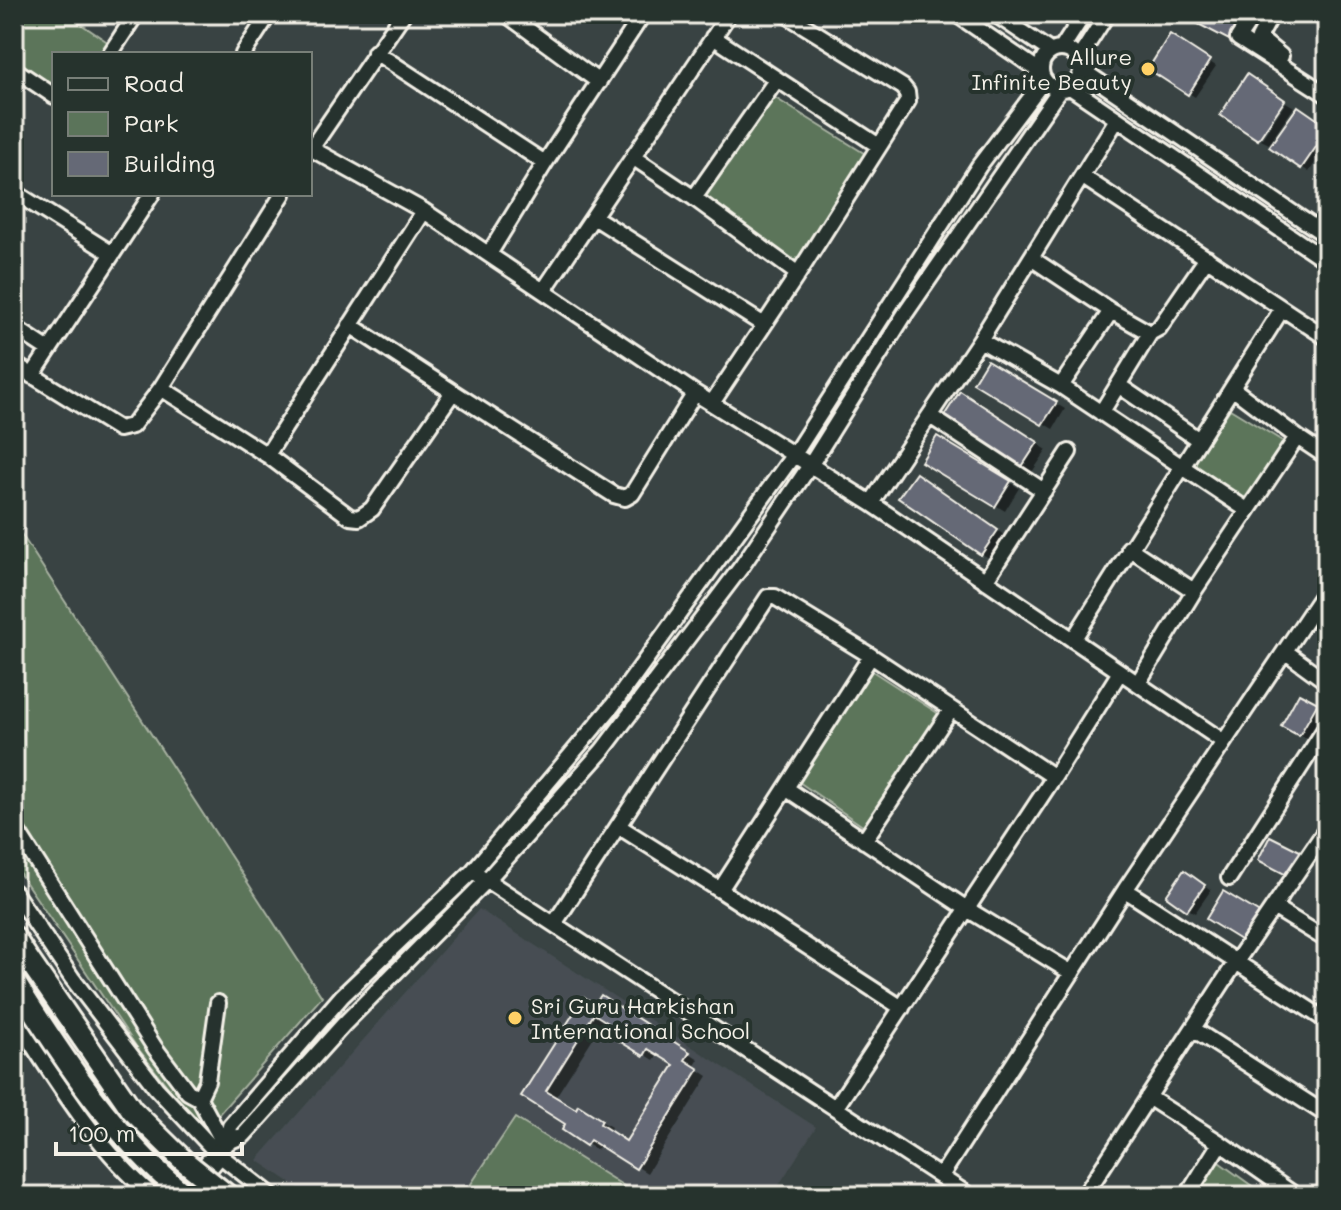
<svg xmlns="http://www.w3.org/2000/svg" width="1341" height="1210" font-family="Mali,sans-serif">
  <rect width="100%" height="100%" fill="#394343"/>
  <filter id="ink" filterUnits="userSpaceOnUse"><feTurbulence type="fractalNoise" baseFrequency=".0125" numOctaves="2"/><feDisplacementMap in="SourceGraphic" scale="16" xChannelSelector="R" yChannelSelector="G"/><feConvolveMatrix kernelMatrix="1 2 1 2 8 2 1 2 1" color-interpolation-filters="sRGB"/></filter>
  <g filter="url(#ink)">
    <path fill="#464e52" d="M479 909 816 1127 772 1196H310L257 1160Z"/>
    <path fill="#5b745a" stroke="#a8b2a1" stroke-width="2" d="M14 14H66L109 43 102 54H54V88L14 61Z
      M772 96 867 155 797 264 701 194Z
      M1230 409 1284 442 1242 502 1192 466Z
      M14 523 322 997 203 1132 136 1046 14 865Z
      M869 669 942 716 867 829 796 780Z
      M515 1118 640 1196H463Z
      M1216 1160 1266 1196H1195Z"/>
    <path fill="#0007" fill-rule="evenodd" d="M1171 37 1216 66 1195 97 1151 69Z
      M1286 102 1294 107 1269 144 1261 140Z
      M1327 128V145L1309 172 1272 147Z
      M988 363 1065 409 1053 429 976 383Z
      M971 399 1047 450 1032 472 946 416Z
      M937 439 1019 488 1005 511 924 461Z
      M926 481 1007 537 991 559 982 554Z
      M1300 696 1324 709 1307 739 1283 725Z
      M1192 876 1211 890 1195 913 1188 909Z
      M611 1004 699 1059 694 1067 708 1076 647 1173 601 1144 597 1150 564 1130 568 1124 524 1096 596 1006ZM605 1019 626 1032 622 1040 654 1060 659 1053 677 1064 627 1144 608 1132 611 1127 579 1108 577 1111 555 1098Z"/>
    <path fill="#656976" stroke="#f4f1e8" stroke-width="2" fill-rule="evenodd" d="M1179 14H1214L1236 25 1229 40Z
      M1170 34 1210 60 1188 95 1148 69Z
      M1247 74 1285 100 1258 140 1220 115Z
      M1298 106 1327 126V131L1301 169 1269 147Z
      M987 360 1057 402 1042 425 973 383Z
      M960 391 1038 442 1021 468 944 416Z
      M937 436 1011 481 995 507 921 462Z
      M916 473 998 530 981 555 898 498Z
      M1299 693 1318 703 1299 736 1281 726Z
      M1270 836 1304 853 1292 878 1258 860Z
      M1184 870 1205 885 1187 911 1166 896Z
      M1223 891 1263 915 1245 943 1206 919Z
      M601 995 690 1052 685 1060 699 1069 636 1169 590 1140 586 1146 562 1130 565 1124 521 1096 584 997 595 1004ZM594 1014 624 1033 619 1041 644 1056 648 1049 674 1065 626 1141 600 1124 602 1120 578 1105 576 1109 546 1091Z"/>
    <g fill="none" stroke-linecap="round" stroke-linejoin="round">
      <defs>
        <path id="minor" d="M506 14 599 82
          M956 14 1041 72
          M995 14 1050 51
          M1254 14 1238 38 1327 95
          M1272 14 1259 38 1281 56
          M713 37 879 146
          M1062 48 1084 14
          M1041 69a20 20 0 1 1 40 0a20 20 0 1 1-40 0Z
          M375 52 545 163
          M110 54 136 14
          M243 54 269 14
          M1079 58 1107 14
          M14 69 54 96
          M1082 70 1327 236
          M1070 87 1327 261
          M310 148 424 211 695 393 871 503 1224 742 1327 588
          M310 150 403 14
          M634 158 694 198 798 274
          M1083 177 1327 338
          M14 192 111 253
          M694 198 777 79
          M594 217 764 325
          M489 254 545 163 643 14
          M1031 258 1111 311 1150 333 1159 328 1207 258
          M544 290 729 14
          M1282 309 1232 388 1297 437 1327 457
          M350 325 453 392
          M14 327 49 350
          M980 340 1061 386 1247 510
          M14 364 119 429 132 426 161 388 283 194
          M32 376 152 194
          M1118 385 1199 440
          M1061 386 1111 311
          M161 388 267 455 350 517 359 518 372 509 453 392 614 495 625 498 632 494 695 393
          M712 403 798 274 908 101 907 92 903 87 785 14
          M1101 413 1150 333
          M930 416 1044 491
          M267 455 424 211
          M871 503 980 340 1116 121
          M1129 548 1194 591
          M985 581 1069 452
          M1073 640 1232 388
          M1286 652 1327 682
          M1138 683 1194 591 1297 437
          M1224 742 1125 890 1327 1021
          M787 789 967 909 1072 973
          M14 826 155 1048 188 1092 199 1098 225 1146
          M864 841 951 710
          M480 876 970 1196
          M1229 878 1327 726
          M720 890 618 826 768 597H775L871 656
          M14 892 72 978 156 1088 218 1154 272 1196
          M1275 908 1327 940
          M554 924 618 826
          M902 1008 720 890 871 656 1054 777
          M14 1016C55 1079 95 1147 153 1196
          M1193 1029 1327 1115
          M1148 1097 1220 1143 1187 1196
          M199 1098 207 1081 218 1003
          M836 1107 1054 777 1120 672
          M228 1142 230 1126 342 996 473 871 613 705 795 453 979 166 1044 80
          M1220 1143 1296 1196
          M218 1154 228 1142 244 1135 343 1025 487 880 602 751 742 566 811 464 905 314 1060 89
          M941 1176 1125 890
          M1084 1196 1236 962 1327 828"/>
        <path id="highway" d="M14 937 24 953
          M183 1196 218 1154"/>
      </defs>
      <use href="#minor" stroke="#f4f1e8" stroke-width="20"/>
      <use href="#highway" stroke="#f4f1e8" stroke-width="26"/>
      <use href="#minor" stroke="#26332d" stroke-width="14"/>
      <use href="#highway" stroke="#26332d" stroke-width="20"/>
      <defs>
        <path id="highway-bridge" d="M24 953 132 1110 184 1161 228 1196
          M14 981C64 1060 114 1137 186 1196"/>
      </defs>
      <use href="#highway-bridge" stroke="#f4f1e8" stroke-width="26" stroke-linecap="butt"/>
      <use href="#highway-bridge" stroke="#26332d" stroke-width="20"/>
    </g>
  </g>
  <g fill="#ffd166" stroke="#26332d" stroke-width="3">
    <circle cx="1148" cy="69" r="8"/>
    <circle cx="515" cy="1018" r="8"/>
  </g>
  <g text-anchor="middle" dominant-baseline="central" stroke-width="8" stroke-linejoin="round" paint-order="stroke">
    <g font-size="22" fill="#f4f1e8" stroke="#26332d" text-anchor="end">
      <text x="1132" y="56">Allure<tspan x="1132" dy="25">Infinite Beauty</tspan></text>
      <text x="531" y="1005" text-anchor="start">Sri Guru Harkishan<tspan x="531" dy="25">International School</tspan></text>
    </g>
  </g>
  <rect width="1341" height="1210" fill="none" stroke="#26332d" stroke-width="48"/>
  <rect x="24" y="24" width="1293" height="1162" fill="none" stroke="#f4f1e8" stroke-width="3" filter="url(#ink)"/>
  <rect x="52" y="52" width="260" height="144" fill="#26332d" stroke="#787f78" stroke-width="2"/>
  <rect x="68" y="78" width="40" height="12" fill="#26332d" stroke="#787f78" stroke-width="2"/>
  <text x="124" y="92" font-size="24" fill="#f4f1e8">Road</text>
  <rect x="68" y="112" width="40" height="24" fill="#5b745a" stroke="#787f78" stroke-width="2"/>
  <text x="124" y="132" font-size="24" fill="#f4f1e8">Park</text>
  <rect x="68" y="152" width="40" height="24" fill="#656976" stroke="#787f78" stroke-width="2"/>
  <text x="124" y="172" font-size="24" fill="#f4f1e8">Building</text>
  <path d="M56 1142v12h186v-12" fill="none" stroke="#f4f1e8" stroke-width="4"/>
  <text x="68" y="1142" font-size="24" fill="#f4f1e8" stroke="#26332d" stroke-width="6" paint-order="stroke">100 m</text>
</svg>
